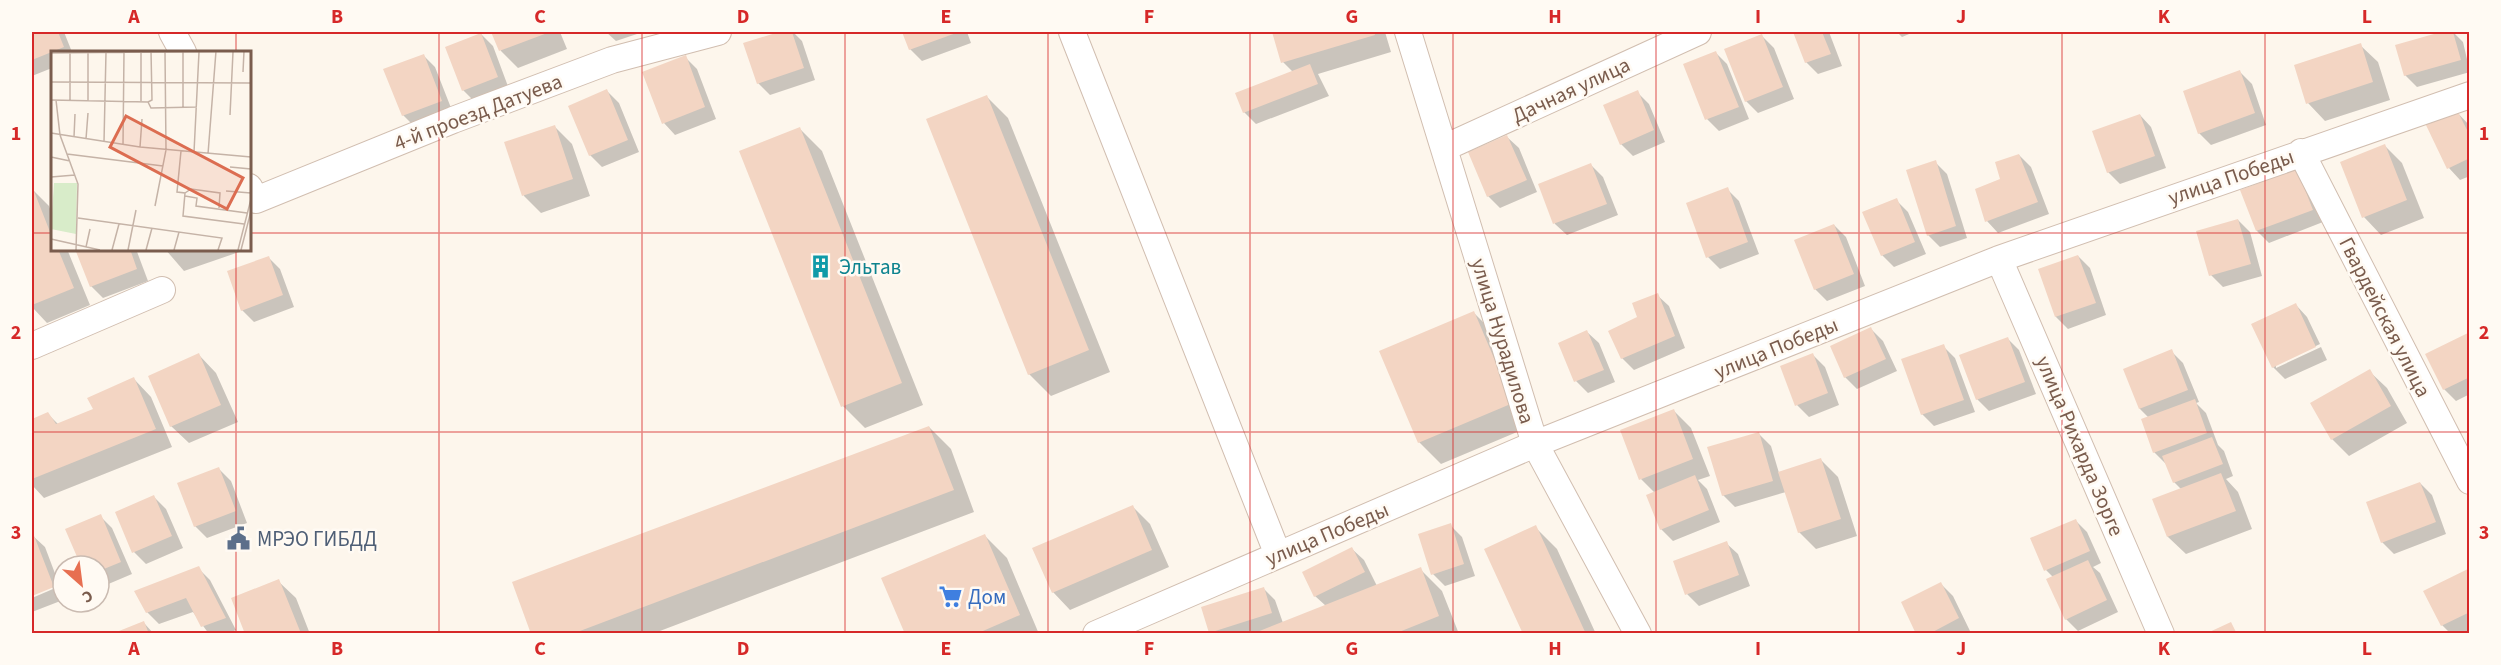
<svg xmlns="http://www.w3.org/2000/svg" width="2501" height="665" font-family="'Source Sans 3',sans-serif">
  <rect width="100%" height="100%" fill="#fdf6ec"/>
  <path fill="#0003" d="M32 32H64L72 52H52V68L32 76Z
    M493 32H560L567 49 518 68 501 51Z
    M606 32H643L616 41Z
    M783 32H793L802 41 815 80 770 95 758 83 745 44Z
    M904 32H967L971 43 922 61 910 49Z
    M1273 32H1385L1391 52 1318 74 1329 96 1256 124 1244 112 1293 72 1283 62Z
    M1795 32H1829L1842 66 1818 74 1806 62Z
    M1897 32H1914L1902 37Z
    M2447 32H2453L2463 42 2470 72 2417 87 2405 75 2397 46Z
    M481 34 493 46 509 89 475 102 463 90Z
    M1762 36 1774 48 1794 99 1758 113 1746 101Z
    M2360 45 2378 62 2390 100 2325 121 2308 103Z
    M1715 52 1727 64 1749 119 1719 131 1707 119 1685 65Z
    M423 55 435 67 453 113 415 127 403 115Z
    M685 57 697 69 716 119 675 135 664 123 644 73Z
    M2240 72 2252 84 2266 125 2211 145 2199 133Z
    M607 91 619 103 639 152 602 167 590 155Z
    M1637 92 1649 104 1665 142 1633 156 1621 144Z
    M986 96 1008 118 1110 372 1051 396 1029 374Z
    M2455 110 2470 126V176L2460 180 2449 168Z
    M2140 115 2151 127 2166 168 2120 184 2108 172Z
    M555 127 572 144 590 196 541 213 524 196 506 143Z
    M800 129 822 151 923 405 865 428 843 406 741 152Z
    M1507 137 1519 148 1537 192 1500 208 1488 196Z
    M2385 146 2402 163 2424 218 2381 235 2364 217Z
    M2019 155 2031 167 2049 214 1998 233 1987 221 2002 180Z
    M1935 162 1947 174 1967 238 1940 247 1928 235Z
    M1591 165 1603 177 1618 215 1567 235 1555 224 1540 185Z
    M2297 171 2323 222 2269 243 2257 231 2242 191Z
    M32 189 49 206 52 214V249H67L90 305 47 323 32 307Z
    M1727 189 1739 201 1759 254 1720 269 1708 257Z
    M1896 200 1908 212 1926 254 1894 267 1882 255Z
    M2238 220 2250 232 2262 276 2223 287 2211 275Z
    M1834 225 1846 237 1865 286 1827 301 1815 289Z
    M77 249H136L148 281 103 298 91 286Z
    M165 249H245V250L184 271Z
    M2078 256 2090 268 2106 315 2068 329 2056 317 2040 270Z
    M268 257 280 269 294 307 254 322 242 310Z
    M1657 295 1669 306 1685 348 1634 370 1622 358 1639 318Z
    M2296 305 2307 317 2320 344 2276 365V368L2321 347 2327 360 2285 379 2273 367Z
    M1474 313 1496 335 1534 425 1441 464 1419 442Z
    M1871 329 1883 341 1897 371 1857 389 1845 377Z
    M1587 332 1599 343 1615 382 1588 393 1576 381Z
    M2469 333 2470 394 2456 401 2444 389Z
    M2007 338 2019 350 2036 394 1989 411 1977 399Z
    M1943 346 1955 358 1975 412 1934 426 1922 414Z
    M2171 351 2183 363 2199 402 2196 403 2206 413 2218 445 2224 451 2233 476 2226 479 2238 492 2252 529 2186 554 2168 537 2154 500 2181 489 2174 482 2166 464 2154 452 2149 418 2140 409 2125 369Z
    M199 355 216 373 238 422 189 443 171 426Z
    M1813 355 1825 367 1839 405 1809 417 1797 405Z
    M2369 371 2387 388 2407 423 2349 456 2332 439Z
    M134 379 151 397 172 447 44 498 32 485V420L48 414 59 425 95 409Z
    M1674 411 1691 428 1710 476 1698 480 1707 489 1720 522 1673 541 1661 529 1655 493 1641 479Z
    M929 427 951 449 974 512 652 634H533Z
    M1759 434 1771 446 1779 473 1821 460 1838 477 1857 536 1816 549 1799 532 1786 492 1735 507 1723 495Z
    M219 469 231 481 247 523 207 538 195 526Z
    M2420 483 2432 495 2446 534 2394 554 2382 542Z
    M154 497 166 509 183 548 146 564 134 552 117 513Z
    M1133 507 1150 524 1169 567 1070 610 1053 592Z
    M100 516 112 528 132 574 99 588V566H83Z
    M2075 520 2087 532 2101 563 2093 567 2100 573 2118 612 2078 631 2066 619 2053 577 2046 570Z
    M1450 525 1462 537 1475 576 1445 586 1433 574Z
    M1535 527 1557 549 1596 634H1524Z
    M32 535 45 547 59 584 32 595Z
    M985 536 1007 558 1039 634H906Z
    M1726 543 1738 554 1750 586 1699 606 1687 594Z
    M1352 549 1364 560 1377 586 1420 569 1442 591 1459 634 1210 633 1263 588 1275 600 1283 623 1326 606 1315 596Z
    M198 568 210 580 236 630 227 634H209L193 612 159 624 147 612Z
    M2470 569V630L2462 634H2451L2442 625Z
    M278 581 296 598 310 634H246Z
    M1941 584 1953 596 1970 631 1964 634H1918Z
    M60 586 63 600 32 612V598Z
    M144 623 154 634H118Z"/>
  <path fill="#f3d5c3" d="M32 32H58L64 47 32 60Z
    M491 32H550L499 51Z
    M779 32H792L804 68 757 84 743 43Z
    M902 32H959L909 50Z
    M1272 32H1374L1375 35 1281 63Z
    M1793 32H1822L1831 54 1805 63Z
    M2441 32H2453L2461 60 2404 76 2395 45Z
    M481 33 498 77 462 91 445 47Z
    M1762 34 1783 87 1745 102 1724 49Z
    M2361 43 2373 82 2306 104 2294 65Z
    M1716 51 1739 107 1705 120 1683 64Z
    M424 54 442 101 402 116 383 69Z
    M686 55 705 107 662 124 642 72Z
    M1310 64 1318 84 1243 113 1235 93Z
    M2240 70 2255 113 2198 134 2183 91Z
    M607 89 628 140 589 156 568 106Z
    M1638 90 1654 130 1620 145 1603 105Z
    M987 95 1089 350 1028 375 926 119Z
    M2456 108 2470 136V158L2447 169 2425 123Z
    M2140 114 2155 156 2107 173 2092 131Z
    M555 125 573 179 522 196 504 142Z
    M800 127 902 383 841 407 739 151Z
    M1507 135 1527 180 1487 197 1468 152Z
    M2385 144 2407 200 2362 218 2340 162Z
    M2019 154 2038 202 1985 222 1975 189 2000 179 1995 162Z
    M1936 160 1956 226 1927 236 1906 170Z
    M1591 163 1607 204 1553 224 1538 184Z
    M2297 169 2313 210 2256 231 2240 190Z
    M32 186 52 237V249H58L74 288 32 305Z
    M1728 187 1748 242 1706 258 1686 203Z
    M1897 198 1915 242 1881 256 1862 212Z
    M2238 219 2251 264 2209 276 2196 231Z
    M1834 224 1854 274 1814 290 1794 240Z
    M75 249H130L137 269 90 287Z
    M2078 255 2096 303 2055 317 2038 269Z
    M269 256 283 295 241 311 227 271Z
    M1658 293 1675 336 1621 359 1608 331 1637 317 1632 303Z
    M2296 303 2316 347 2272 368 2251 324Z
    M1474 311 1513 403 1418 443 1379 351Z
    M1871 327 1886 359 1844 378 1830 346Z
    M1587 330 1604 370 1574 382 1558 343Z
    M2470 332V377L2443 390 2425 354Z
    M2008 337 2025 382 1976 400 1959 355Z
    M1944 344 1964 400 1921 415 1901 359Z
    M2172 349 2188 390 2139 409 2123 369Z
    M199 353 221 405 170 427 148 376Z
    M1813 353 1828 393 1795 406 1780 366Z
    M2370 369 2391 406 2331 440 2310 403Z
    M134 377 156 429 32 479V419L48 412 56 424 93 409 87 398Z
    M2195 399 2207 433 2153 453 2141 419Z
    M1674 409 1693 459 1639 480 1620 430Z
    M929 426 954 490 572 634H531L512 582Z
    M1759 432 1773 481 1722 496 1707 447Z
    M2212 437 2223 464 2173 483 2162 456Z
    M1821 458 1841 519 1798 533 1778 472Z
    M219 467 236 511 194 527 177 483Z
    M2221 473 2236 511 2167 537 2152 499Z
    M1695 475 1709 510 1660 530 1646 495Z
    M2420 482 2436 522 2381 543 2366 502Z
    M154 495 172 536 132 553 115 512Z
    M1133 505 1152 550 1052 593 1032 548Z
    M101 514 121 562 99 571V566H81L65 529Z
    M2076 519 2090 551 2044 571 2030 538Z
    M1451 523 1464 564 1431 575 1418 534Z
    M1536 525 1586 634H1523L1484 549Z
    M33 533 54 587 32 596V534Z
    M985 534 1020 615 976 634H905L881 578Z
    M1727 541 1739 575 1685 595 1673 561Z
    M1352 547 1365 572 1314 597 1302 572Z
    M2088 560 2107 600 2065 620 2046 579Z
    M199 566 226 618 201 627 186 598 146 613 134 591Z
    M1421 567 1439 616 1394 634H1252Z
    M2470 568V612L2441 626 2423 591Z
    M279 579 300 631 245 634 231 598Z
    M1941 582 1959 618 1929 634H1916L1901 602Z
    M1264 587 1272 613 1209 633 1201 607Z
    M144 621 149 634H114V633Z
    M2231 622 2237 634H2205Z"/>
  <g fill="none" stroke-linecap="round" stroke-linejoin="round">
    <defs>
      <path id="minor" d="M172 32 183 52
        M1072 32 1278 555
        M1408 32 1535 444 1638 634
        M1444 148 1698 32
        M2301 152 2470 481
        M249 187 256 200 453 120 612 60 718 32
        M1999 259 2161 634
        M32 346 162 290
        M1096 634 1535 444 1999 259 2470 95"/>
    </defs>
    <use href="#minor" stroke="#d1beb0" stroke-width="28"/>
    <use href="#minor" stroke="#fff" stroke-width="26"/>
  </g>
  <path fill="none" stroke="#d62828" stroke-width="1.5" stroke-opacity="0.55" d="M236 32V52M439 32V634M642 32V634M845 32V634M1048 32V634M1250 32V634M1453 32V634M1656 32V634M1859 32V634M2062 32V634M2265 32V634M32 233H52M249 233H2470M236 249V634M32 432H2470"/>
  <defs>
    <symbol id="building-bare" viewBox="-9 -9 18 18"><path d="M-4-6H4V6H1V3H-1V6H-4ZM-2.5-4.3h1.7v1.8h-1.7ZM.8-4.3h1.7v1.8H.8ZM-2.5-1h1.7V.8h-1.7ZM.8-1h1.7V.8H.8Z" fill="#0f9aa8" stroke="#fffaf3" stroke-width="2.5" paint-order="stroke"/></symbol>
    <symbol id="civic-bare" viewBox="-9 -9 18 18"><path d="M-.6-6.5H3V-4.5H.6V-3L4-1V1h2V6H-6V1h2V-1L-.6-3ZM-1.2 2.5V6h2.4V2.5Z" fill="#5c6f8a" stroke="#fffaf3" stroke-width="2.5" paint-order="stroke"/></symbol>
    <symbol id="supermarket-bare" viewBox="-9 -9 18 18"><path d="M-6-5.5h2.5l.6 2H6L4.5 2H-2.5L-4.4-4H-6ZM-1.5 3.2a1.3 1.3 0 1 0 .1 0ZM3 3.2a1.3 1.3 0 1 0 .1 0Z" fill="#3f7fe0" stroke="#fffaf3" stroke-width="2.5" paint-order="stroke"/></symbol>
  </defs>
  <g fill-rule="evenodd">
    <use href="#building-bare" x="804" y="250" width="33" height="33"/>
    <use href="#civic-bare" x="222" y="522" width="33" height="33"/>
    <use href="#supermarket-bare" x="934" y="580" width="33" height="33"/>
  </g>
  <g text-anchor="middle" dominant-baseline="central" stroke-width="5" stroke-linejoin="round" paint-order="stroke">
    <g font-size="21" fill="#7a5c4d" stroke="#fffaf3">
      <text transform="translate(1571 90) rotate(-25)">Дачная улица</text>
      <text transform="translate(478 112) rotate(-21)">4-й проезд Датуева</text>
      <text transform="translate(2231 177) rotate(-19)">улица Победы</text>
      <text transform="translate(2385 317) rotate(63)">Гвардейская улица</text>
      <text transform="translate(1503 341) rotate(73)">улица Нурадилова</text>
      <text transform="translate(1776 348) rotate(-22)">улица Победы</text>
      <text transform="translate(2080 446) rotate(67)">улица Рихарда Зорге</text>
      <text transform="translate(1327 534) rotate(-23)">улица Победы</text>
    </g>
    <g font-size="21" fill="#0d838f" stroke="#fffaf3" text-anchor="start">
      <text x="839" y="267">Эльтав</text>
    </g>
    <g font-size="21" fill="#4e5e75" stroke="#fffaf3" text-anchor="start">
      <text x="257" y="539">МРЭО ГИБДД</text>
    </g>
    <g font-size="21" fill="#366cbe" stroke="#fffaf3" text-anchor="start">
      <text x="968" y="597">Дом</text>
    </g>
  </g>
  <g transform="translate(51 51)">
    <rect width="200" height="200" fill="#fdf6ec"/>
    <path d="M3 132H26L25 183 0 178Z" fill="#d8ecc9"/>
    <path fill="none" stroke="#c5b3a7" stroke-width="1.5" d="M37 1V50M90 1V50M132 1V57M0 2 193 0M192 21 193 0M0 31 200 32M0 49 97 51M5 49 9 84 27 133 25 199M19 50V1M97 51 101 49 100 0M97 51 100 57 146 56M179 64 182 1M0 82 89 96 200 106M23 86 24 63M35 88 37 62M53 91 55 1M72 94 73 1M89 96 91 68M130 100 126 141 134 142 132 165 193 173M143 101 148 1M16 103 112 115M157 103 165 0M0 106 19 110M179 116 200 118M0 126 24 124M175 140 200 142M134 142 140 138 169 142 168 157M134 145 146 147 145 155 196 162M104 155 115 99 114 1M27 167 171 187 167 199M0 188 49 199M35 196 39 178M61 199 68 173M77 199 85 159M95 199 101 177M123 199 128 181M187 199 200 148M190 199 200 160"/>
    <path fill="#dc6d51" fill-opacity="0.15" stroke="#dc6d51" stroke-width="3" d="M75 65 192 127 176 158 59 96Z"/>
    <rect width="200" height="200" fill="none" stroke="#7a5c4d" stroke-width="3"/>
  </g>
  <rect width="2501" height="665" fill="none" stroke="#fffaf3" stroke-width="66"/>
  <g transform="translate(81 584) rotate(152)"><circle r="28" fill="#fffaf3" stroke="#cabbb1" stroke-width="1.5"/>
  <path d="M0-4.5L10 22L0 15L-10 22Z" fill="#e76f51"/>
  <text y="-9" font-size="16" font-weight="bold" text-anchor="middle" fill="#7a5c4d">С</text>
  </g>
  <rect x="33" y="33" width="2435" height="599" fill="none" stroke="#d62828" stroke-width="2"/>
  <g font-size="20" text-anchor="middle" font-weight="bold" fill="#d62828">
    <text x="134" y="23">A</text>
    <text x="337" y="23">B</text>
    <text x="540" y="23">C</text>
    <text x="743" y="23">D</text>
    <text x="946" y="23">E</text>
    <text x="1149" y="23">F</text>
    <text x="1352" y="23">G</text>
    <text x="1555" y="23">H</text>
    <text x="1758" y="23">I</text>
    <text x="1961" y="23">J</text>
    <text x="2164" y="23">K</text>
    <text x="2367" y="23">L</text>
    <text x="16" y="140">1</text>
    <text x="2484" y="140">1</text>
    <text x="16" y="339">2</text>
    <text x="2484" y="339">2</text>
    <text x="16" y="539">3</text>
    <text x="2484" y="539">3</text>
    <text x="134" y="655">A</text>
    <text x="337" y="655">B</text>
    <text x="540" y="655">C</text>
    <text x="743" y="655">D</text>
    <text x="946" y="655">E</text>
    <text x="1149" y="655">F</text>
    <text x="1352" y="655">G</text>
    <text x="1555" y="655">H</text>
    <text x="1758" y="655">I</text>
    <text x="1961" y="655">J</text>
    <text x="2164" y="655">K</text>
    <text x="2367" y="655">L</text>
  </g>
</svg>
